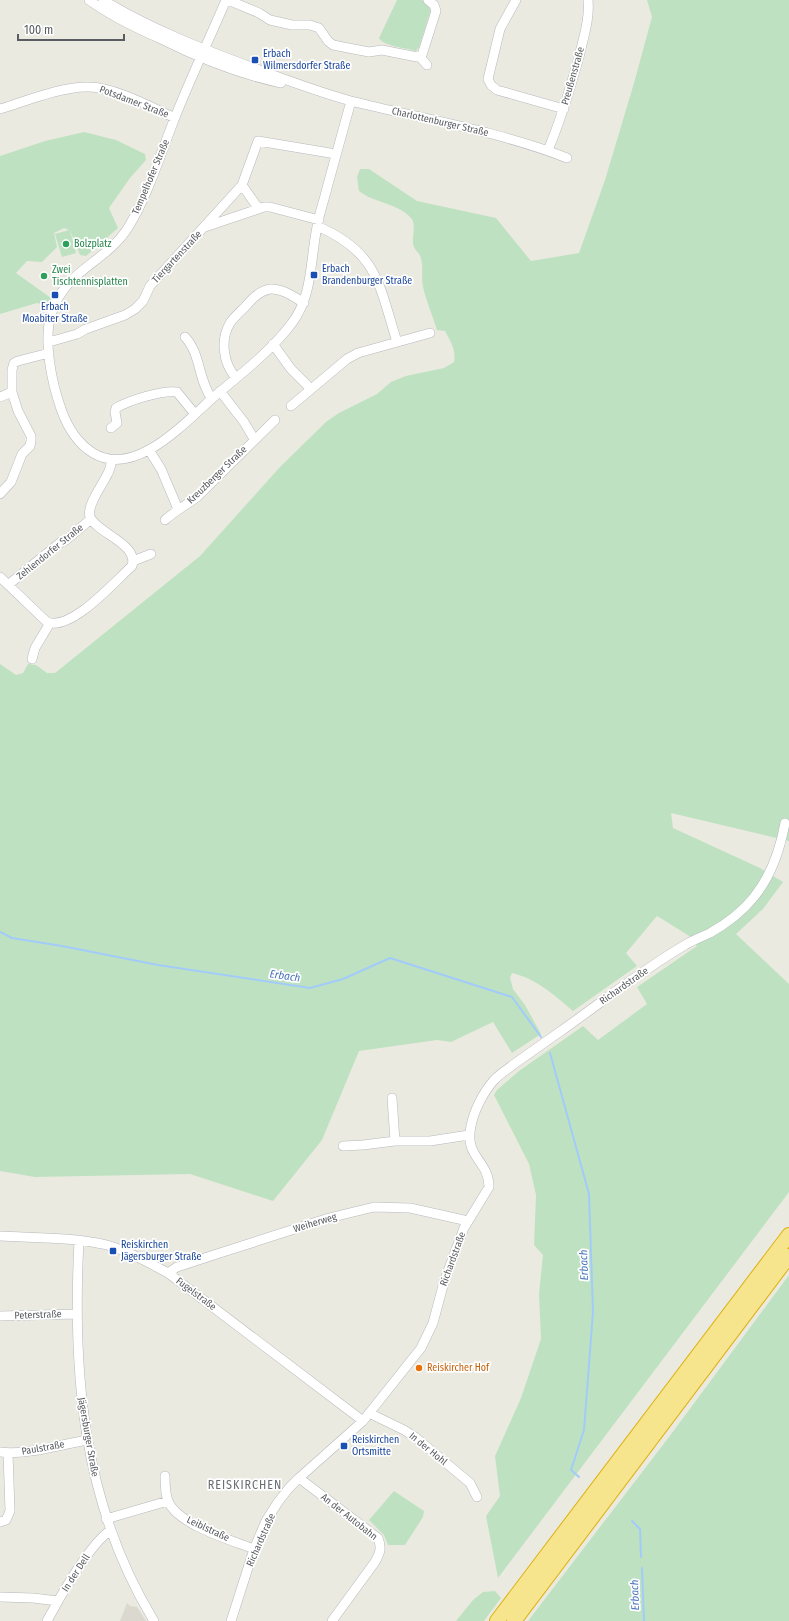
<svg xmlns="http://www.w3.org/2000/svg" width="789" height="1621" font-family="'Fira Sans Condensed',sans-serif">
  <rect width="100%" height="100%" fill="#ebeae0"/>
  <path fill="#dbd9cf" d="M127 1603 130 1606 137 1607 146 1621H120Z"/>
  <path fill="#bee2c1" d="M397 0H422L431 9 419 47 416 51C406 48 383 46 379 38Z
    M647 0H789V841L671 813 673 828 760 868 783 882 763 909 736 934 789 984V1192L498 1578 486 1516 500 1496 495 1456 521 1398 541 1339 539 1294 543 1255 534 1245 536 1195 529 1164 494 1095 497 1090 519 1071 583 1026 598 1040 647 1004 637 987 697 946 691 937 657 916 626 953 637 966 573 1011C554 995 537 979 512 973L510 978 513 989 525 1005 541 1034 512 1053 493 1022 451 1042 437 1040 359 1051 322 1140 273 1201 190 1174 35 1177 0 1171V664L16 675 23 673 28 664 36 665 47 673H55L200 556 280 467 326 422 339 413 377 394 391 382 406 376 444 368 454 362C456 350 451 342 445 331L437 330C433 316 423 294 422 280 422 272 423 266 421 259 420 252 413 250 413 243 412 235 417 223 410 217 397 203 374 203 359 191L357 177 360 169H369L417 201 496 218 531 261 579 253 605 180 634 83 652 17Z
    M84 132 116 140 145 154 146 160 130 178 109 208 118 228 86 256 80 255 70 230 76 253 62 257 55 234 69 230 64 228 54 233 57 247 42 262 27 261 16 273 51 298 48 306 37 303 0 314V156L45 141Z
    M789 1275V1621H528L669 1437Z
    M394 1491 424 1511 423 1517 405 1545H388L384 1535 369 1520Z
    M495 1591 501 1598 484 1621H456L473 1600 483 1592Z"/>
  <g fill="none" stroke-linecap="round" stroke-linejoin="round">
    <path stroke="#a3cbf9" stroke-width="2" d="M0 932 12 938 62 946 158 965 310 988 343 979 390 958 512 997 541 1037
      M550 1053 589 1194 593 1312 584 1430 571 1470 579 1477
      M632 1521 640 1529 641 1557
      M642 1568 644 1621"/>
    <defs>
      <path id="minor" d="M89 0C111 16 136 28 161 39 199 58 239 74 281 83
        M103 0C151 29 202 49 254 68 286 80 318 92 351 101 423 119 498 131 567 158
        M226 0C209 40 190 79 174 120 160 155 149 193 129 226 107 263 65 268 51 315 43 342 52 383 61 409 67 426 77 443 93 453 136 479 186 421 216 395 241 374 272 350 292 323 313 295 310 260 317 227 319 214 324 201 327 188 335 159 343 130 351 101
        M228 0 259 13 270 20 292 25H310L319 28 328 41 333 45 369 52 382 50 417 57 422 55 436 11 434 5 428 0
        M516 0 500 29 488 79 491 85 497 90 564 109
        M420 57 427 65
        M0 109C26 101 63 86 89 87 114 87 151 107 175 118
        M548 150C561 120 570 89 579 57 583 39 590 19 588 0
        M242 185 258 208
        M317 226C378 252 379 285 397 342
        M205 227 264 207H270L319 220
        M185 337C201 354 198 380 212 399
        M49 342 77 334 86 329 125 315 135 309 143 301 150 286 242 185 258 141 336 154
        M273 344 291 369 311 389
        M236 378C223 363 220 340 230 323 234 317 240 312 245 307 252 299 259 291 270 289 282 288 294 297 304 303
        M220 391 244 422 254 439
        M0 397 12 392
        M291 406 347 359 358 353 430 333
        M111 428 117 423 115 412 116 408C130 400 162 390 177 392L194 413
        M149 450 161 469 178 509
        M0 494 11 482 22 454 30 446 31 441V436L18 411 12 392V370L14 363 18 361 49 353
        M165 520C175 511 186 505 197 497L275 420
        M133 561 151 554
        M0 577 47 622C71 632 115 581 132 566 139 544 98 534 90 517 86 506 103 484 107 475 110 470 111 465 112 460
        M8 585 61 542 66 540 91 519
        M32 659 35 648 50 623
        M392 1098 395 1141
        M343 1146 363 1145 395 1141H430L469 1135
        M0 1236C34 1238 74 1237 107 1245 129 1251 149 1263 168 1273L363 1421
        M79 1241C72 1374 83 1505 154 1621
        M168 1273 177 1267 223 1252 329 1218 374 1207 410 1208 468 1221
        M0 1316 77 1314
        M369 1413 404 1430 415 1437 470 1483 477 1497
        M0 1452C23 1456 63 1444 87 1440
        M165 1476C165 1484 165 1493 168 1501 178 1525 231 1540 254 1549
        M299 1478 378 1538C382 1548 380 1553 375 1562L332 1621
        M106 1519 168 1501
        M0 1522 6 1520 10 1511 8 1453
        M0 1597 33 1598 58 1601
        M47 1621C60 1597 89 1544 111 1530
        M231 1621 254 1549 266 1521 278 1502 289 1488 299 1478 363 1421 421 1348 433 1323 444 1282 464 1228 489 1187C489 1160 464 1158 471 1126 474 1110 484 1091 495 1079 501 1073 508 1069 514 1064 530 1053 545 1042 561 1031 602 1002 642 970 685 945 693 940 702 937 710 933 726 924 742 912 754 897 772 875 780 850 785 823"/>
      <path id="highway" d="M497 1621 789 1235
        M514 1621 789 1256"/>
    </defs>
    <use href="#minor" stroke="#b6b8bc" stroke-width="10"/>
    <use href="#highway" stroke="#ddb00e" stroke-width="16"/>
    <use href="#minor" stroke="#fff" stroke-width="9"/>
    <use href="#highway" stroke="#f6e58d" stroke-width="14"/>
  </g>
  <g fill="#1a4fb4" stroke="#fff" stroke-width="1.5">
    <rect x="251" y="56" width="8" height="8" rx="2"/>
    <rect x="310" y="271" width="8" height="8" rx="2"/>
    <rect x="51" y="291" width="8" height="8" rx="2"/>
    <rect x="109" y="1247" width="8" height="8" rx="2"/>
    <rect x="340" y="1442" width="8" height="8" rx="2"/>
  </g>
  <g fill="#2e9e5b" stroke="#fff" stroke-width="1.5">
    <circle cx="66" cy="244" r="4"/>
    <circle cx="44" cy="276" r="4"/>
  </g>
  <circle fill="#e8710a" stroke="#fff" stroke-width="1.5" cx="419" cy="1368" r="4"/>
  <g text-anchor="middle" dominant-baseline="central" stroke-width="3.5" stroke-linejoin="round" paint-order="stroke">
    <g font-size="10" fill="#164399" stroke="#fff" text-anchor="start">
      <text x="263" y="54">Erbach<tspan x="263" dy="12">Wilmersdorfer Straße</tspan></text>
      <text x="322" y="269">Erbach<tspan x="322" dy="12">Brandenburger Straße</tspan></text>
      <text x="55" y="307" text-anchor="middle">Erbach<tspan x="55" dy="12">Moabiter Straße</tspan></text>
      <text x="121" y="1245">Reiskirchen<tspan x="121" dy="12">Jägersburger Straße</tspan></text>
      <text x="352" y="1440">Reiskirchen<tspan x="352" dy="12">Ortsmitte</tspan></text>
    </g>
    <g font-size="10" fill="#595c60" stroke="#fff">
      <text transform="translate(573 76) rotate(-74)">Preußenstraße</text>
      <text transform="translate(134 102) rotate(21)">Potsdamer Straße</text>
      <text transform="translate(440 122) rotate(13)">Charlottenburger Straße</text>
      <text transform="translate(151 177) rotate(-67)">Tempelhofer Straße</text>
      <text transform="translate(177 257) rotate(-47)">Tiergartenstraße</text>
      <text transform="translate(217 475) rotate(-44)">Kreuzberger Straße</text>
      <text transform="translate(50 552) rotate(-39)">Zehlendorfer Straße</text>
      <text transform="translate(624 986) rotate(-35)">Richardstraße</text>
      <text transform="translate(315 1223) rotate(-17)">Weiherweg</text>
      <text transform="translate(453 1259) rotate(-70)">Richardstraße</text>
      <text transform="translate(196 1294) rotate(37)">Fugelstraße</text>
      <text transform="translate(38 1315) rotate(-2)">Peterstraße</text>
      <text transform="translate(88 1437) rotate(80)">Jägersburger Straße</text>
      <text transform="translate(43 1448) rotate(-10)">Paulstraße</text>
      <text transform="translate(428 1449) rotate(39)">In der Hohl</text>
      <text transform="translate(349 1517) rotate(38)">An der Autobahn</text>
      <text transform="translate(208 1529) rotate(25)">Leiblstraße</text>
      <text transform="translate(261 1540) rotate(-66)">Richardstraße</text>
      <text transform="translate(76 1573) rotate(-57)">In der Dell</text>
    </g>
    <g font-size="10" fill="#27864d" stroke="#fff" text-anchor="start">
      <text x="74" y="244">Bolzplatz</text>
      <text x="52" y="270">Zwei<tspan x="52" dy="12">Tischtennisplatten</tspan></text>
    </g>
    <g font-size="10" fill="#c56008" stroke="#fff" text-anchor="start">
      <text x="427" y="1368">Reiskircher Hof</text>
    </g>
    <g font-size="11" font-style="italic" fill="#4874ba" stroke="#fff">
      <text transform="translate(285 976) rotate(8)">Erbach</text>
      <text transform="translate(584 1265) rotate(-92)">Erbach</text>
      <text transform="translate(635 1595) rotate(-92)">Erbach</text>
    </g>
    <g font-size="12" letter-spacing="1" fill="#6a6e72" stroke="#fff">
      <text x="245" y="1485">REISKIRCHEN</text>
    </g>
  </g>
  <path d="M18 34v6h106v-6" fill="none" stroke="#595c60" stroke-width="2"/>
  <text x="24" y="34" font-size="12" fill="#595c60" stroke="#ffffff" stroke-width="3" paint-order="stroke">100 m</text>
</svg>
